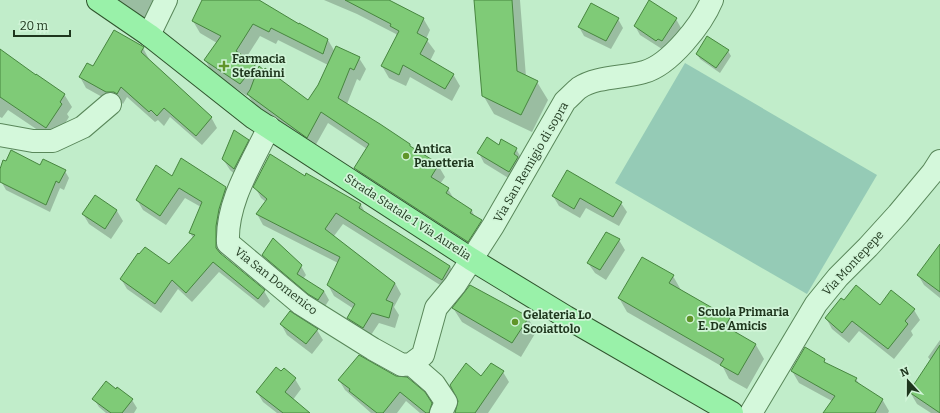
<svg xmlns="http://www.w3.org/2000/svg" width="940" height="413" font-family="Bitter,serif">
  <rect width="100%" height="100%" fill="#c1edca"/>
  <path fill="#95cbb6" d="M685 63 877 175 807 294 615 183Z"/>
  <path fill="#0003" fill-rule="evenodd" d="M113 0H169L153 26Z
    M211 0H257L299 25 328 40 335 52 359 58 366 69 360 81 357 79 347 104 438 165 445 177 440 184 448 189 454 199 472 211 475 217 481 221 488 232 475 253 362 180 355 168 367 149 328 123 314 148 255 106 248 95 247 96 212 72 205 60 217 43 200 33 193 21ZM260 36 276 44 278 40 328 65 319 86 308 102 258 70 255 65 246 58Z
    M324 0H388L423 18 430 30 426 39 435 51 430 61 453 74 460 86 452 101 410 77 406 86 389 78 382 66 397 37 396 34 357 14Z
    M475 0H520L526 77 537 82 548 100 532 132 494 114 483 95Z
    M618 19 623 28 611 49 584 36 579 27Z
    M676 19 681 28 667 49 663 47 662 49 640 35 635 26Z
    M114 32 143 48 149 59 148 62 211 117 217 128 202 145 170 117 164 126 158 120 155 122 127 97 123 104 121 102 113 103 86 88 80 77 94 68Z
    M0 50 36 77 64 94 72 107 67 114 69 117 54 141 8 110 2 118 0 117Z
    M728 51 731 56 720 73 700 59 697 54Z
    M248 141 254 151 240 179 230 170 223 159Z
    M499 146 516 149 522 159 515 182 484 163 479 153Z
    M40 166 65 171 69 178 64 190 60 188 50 212 6 190 2 183Z
    M567 171 621 203 627 212 619 226 586 208 580 218 559 206 553 196Z
    M307 174 361 205 366 214 450 266 456 277 448 290 343 224 334 236 395 283 401 294 394 307 399 315 395 328 379 323 369 338 354 329 348 318 354 309 334 296 328 285 338 263 263 225 257 214 266 202 261 198 255 187 305 178Z
    M172 177 226 188 232 198 221 236 222 255 264 291 270 301 264 308 219 272 192 302 178 289 161 313 127 289 121 279 169 266 194 239 190 233 201 207 185 198 166 225 143 210 137 200Z
    M98 198 117 211 123 221 111 239 89 224 83 214Z
    M619 240 625 250 606 280 595 273 588 263Z
    M263 255 301 266 306 275 303 279 324 291 329 300 324 308 268 264Z
    M940 256V298L924 285 918 275Z
    M673 276 681 290 729 318 737 332 736 334 756 345 764 359 747 389 729 379 723 367 627 312 619 298Z
    M844 301 914 310 920 320 911 331 913 335 894 359 859 331 849 343 832 329 826 318Z
    M453 308 528 318 536 332 521 357 462 322Z
    M281 324 317 330 323 340 312 354 287 335Z
    M940 340V413H931L917 404 910 392 931 361 928 357Z
    M359 356 429 401 435 411 433 413H420L406 401 397 413H371L345 390 339 380Z
    M822 359 826 365 856 379 860 385 882 399 889 411 888 413H824L832 401 799 383 792 371Z
    M491 364 503 372 509 382 488 413H456Z
    M295 379 301 389 292 401V413H277L263 402 257 392Z
    M94 399 132 400 137 408 134 413H106L99 407Z"/>
  <path fill="#7fcb77" stroke="#47863f" d="M202 0H259L299 24V23L328 39 323 54 271 28 269 32 253 24 236 51 256 64 240 84 204 60 221 36 192 21Z
    M345 0H389L424 18 417 33 428 39 420 54 454 74 445 89 403 65 399 75 381 66 399 31 390 26 391 24Z
    M474 0H512L517 71 538 81 521 115 482 96Z
    M649 0 677 18 662 41 658 39 656 41 634 26Z
    M591 3 619 18 606 41 578 27Z
    M114 30 144 47 141 52 212 117 196 136 164 108 157 116 151 110 149 112 121 87 117 94 114 92H106L79 77 87 63 93 66Z
    M707 36 729 50 716 68 696 54Z
    M336 46 360 57 354 70 350 68 338 98 380 124 410 144V146L439 164 431 177 449 188 446 193 472 210 470 213 482 220 468 242 354 168 369 144 321 112 307 138 247 94 250 90 259 66 264 70 265 68 308 100 318 85Z
    M0 49 36 75V74L65 94 60 102 62 104 46 128 0 97Z
    M234 130 249 140 234 169 222 159Z
    M487 137 499 145 501 139 517 148 514 154 518 157 509 172 477 153Z
    M11 150 40 165 43 159 66 170 59 183 56 181 46 205 0 182V169L3 160 6 161Z
    M270 154 305 176 306 173 361 204 359 208 450 266 442 280 336 213 325 229 395 283 386 300 393 303 389 318 372 313 363 328 347 318 355 304 327 285 340 257 256 214 267 199 253 187Z
    M181 158 226 187 219 209 216 226V248L220 253 265 290 258 299 213 262 186 293 172 280 155 304 120 279 138 253 139 254 145 247 169 264 195 235 189 233 202 202 179 188 160 216 136 200 156 165 172 176Z
    M567 170 622 202 613 217 580 198 574 209 552 196Z
    M95 195 117 210 105 229 82 214Z
    M606 232 620 239 600 270 587 263Z
    M273 238 302 265 297 274 324 291 318 300 308 294 262 255Z
    M940 244V292L917 275Z
    M642 257 674 275 669 283 730 318 725 326 756 344 738 375 720 365 724 359 618 298Z
    M470 285 529 317 512 343 452 308Z
    M856 285 880 305 891 290 915 309 905 321 908 324 888 349 852 321 842 333 825 318 841 298 844 300Z
    M290 311 318 329 306 344 280 324Z
    M940 345V413L909 392Z
    M805 347 825 359 824 362 857 378 855 381 883 399 875 413H823L835 396 791 371Z
    M359 355 396 376 407 377 425 392 432 403 429 413H426L400 392 383 413H377L349 391 350 389 338 380Z
    M466 363 481 376 491 363 504 371 475 413H455L458 401 450 385Z
    M276 367 281 371 284 368 296 378 285 392 310 413H283L256 392Z
    M106 381 116 389 117 387 133 399 122 413H111L92 399Z"/>
  <g fill="none" stroke-linecap="round" stroke-linejoin="round">
    <defs>
      <path id="minor" d="M149 35 166 0
        M269 127C252 163 226 202 228 243L301 304 373 349 402 365 411 364
        M0 135 33 141H53L83 127 110 104
        M411 364 423 355 436 308 455 285 493 226 565 101C570 97 574 92 579 88 597 76 624 78 644 72 670 65 702 24 712 0
        M411 364 434 384 446 402 441 413
        M751 413 816 304 838 277 868 247 898 214 933 172 940 161"/>
      <path id="major" d="M98 0 149 35 254 118 471 259 566 317 732 413"/>
    </defs>
    <use href="#minor" stroke="#59875a" stroke-width="24"/>
    <use href="#major" stroke="#2f542d" stroke-width="24"/>
    <use href="#minor" stroke="#d4f8db" stroke-width="22"/>
    <use href="#major" stroke="#99f1a9" stroke-width="22"/>
  </g>
  <g fill="#609529" stroke="#d1f5d8" stroke-width="1.5">
    <path d="M222 60h4v4h4v4h-4v4h-4v-4h-4v-4h4z"/>
    <circle cx="406" cy="156" r="4"/>
    <circle cx="690" cy="319" r="4"/>
    <circle cx="515" cy="322" r="4"/>
  </g>
  <g text-anchor="middle" dominant-baseline="central" stroke-width="3.5" stroke-linejoin="round" paint-order="stroke">
    <g font-size="12" font-weight="bold" fill="#1e361d" stroke="#d1f5d8" text-anchor="start">
      <text x="232" y="59">Farmacia<tspan x="232" dy="14">Stefanini</tspan></text>
      <text x="414" y="149">Antica<tspan x="414" dy="14">Panetteria</tspan></text>
      <text x="698" y="312">Scuola Primaria<tspan x="698" dy="14">E. De Amicis</tspan></text>
      <text x="523" y="315">Gelateria Lo<tspan x="523" dy="14">Scoiattolo</tspan></text>
    </g>
    <g font-size="12" fill="#1e361d" stroke="#d1f5d8">
      <text transform="translate(531 162) rotate(-60)">Via San Remigio di sopra</text>
      <text transform="translate(408 217) rotate(33)">Strada Statale 1 Via Aurelia</text>
      <text transform="translate(853 263) rotate(-47)">Via Montepepe</text>
      <text transform="translate(276 281) rotate(38)">Via San Domenico</text>
    </g>
  </g>
  <g transform="translate(908 381) rotate(339)" stroke="#d1f5d8" stroke-width="3" paint-order="stroke">
  <path d="M0-3L7 15L0 10L-7 15Z" fill="#1e361d"/>
  <text y="-6" font-size="11" font-weight="bold" text-anchor="middle" fill="#1e361d">N</text>
  </g>
  <path d="M14 30v6h56v-6" fill="none" stroke="#1e361d" stroke-width="2"/>
  <text x="20" y="30" font-size="12" fill="#1e361d" stroke="#d1f5d8" stroke-width="3" paint-order="stroke">20 m</text>
</svg>
